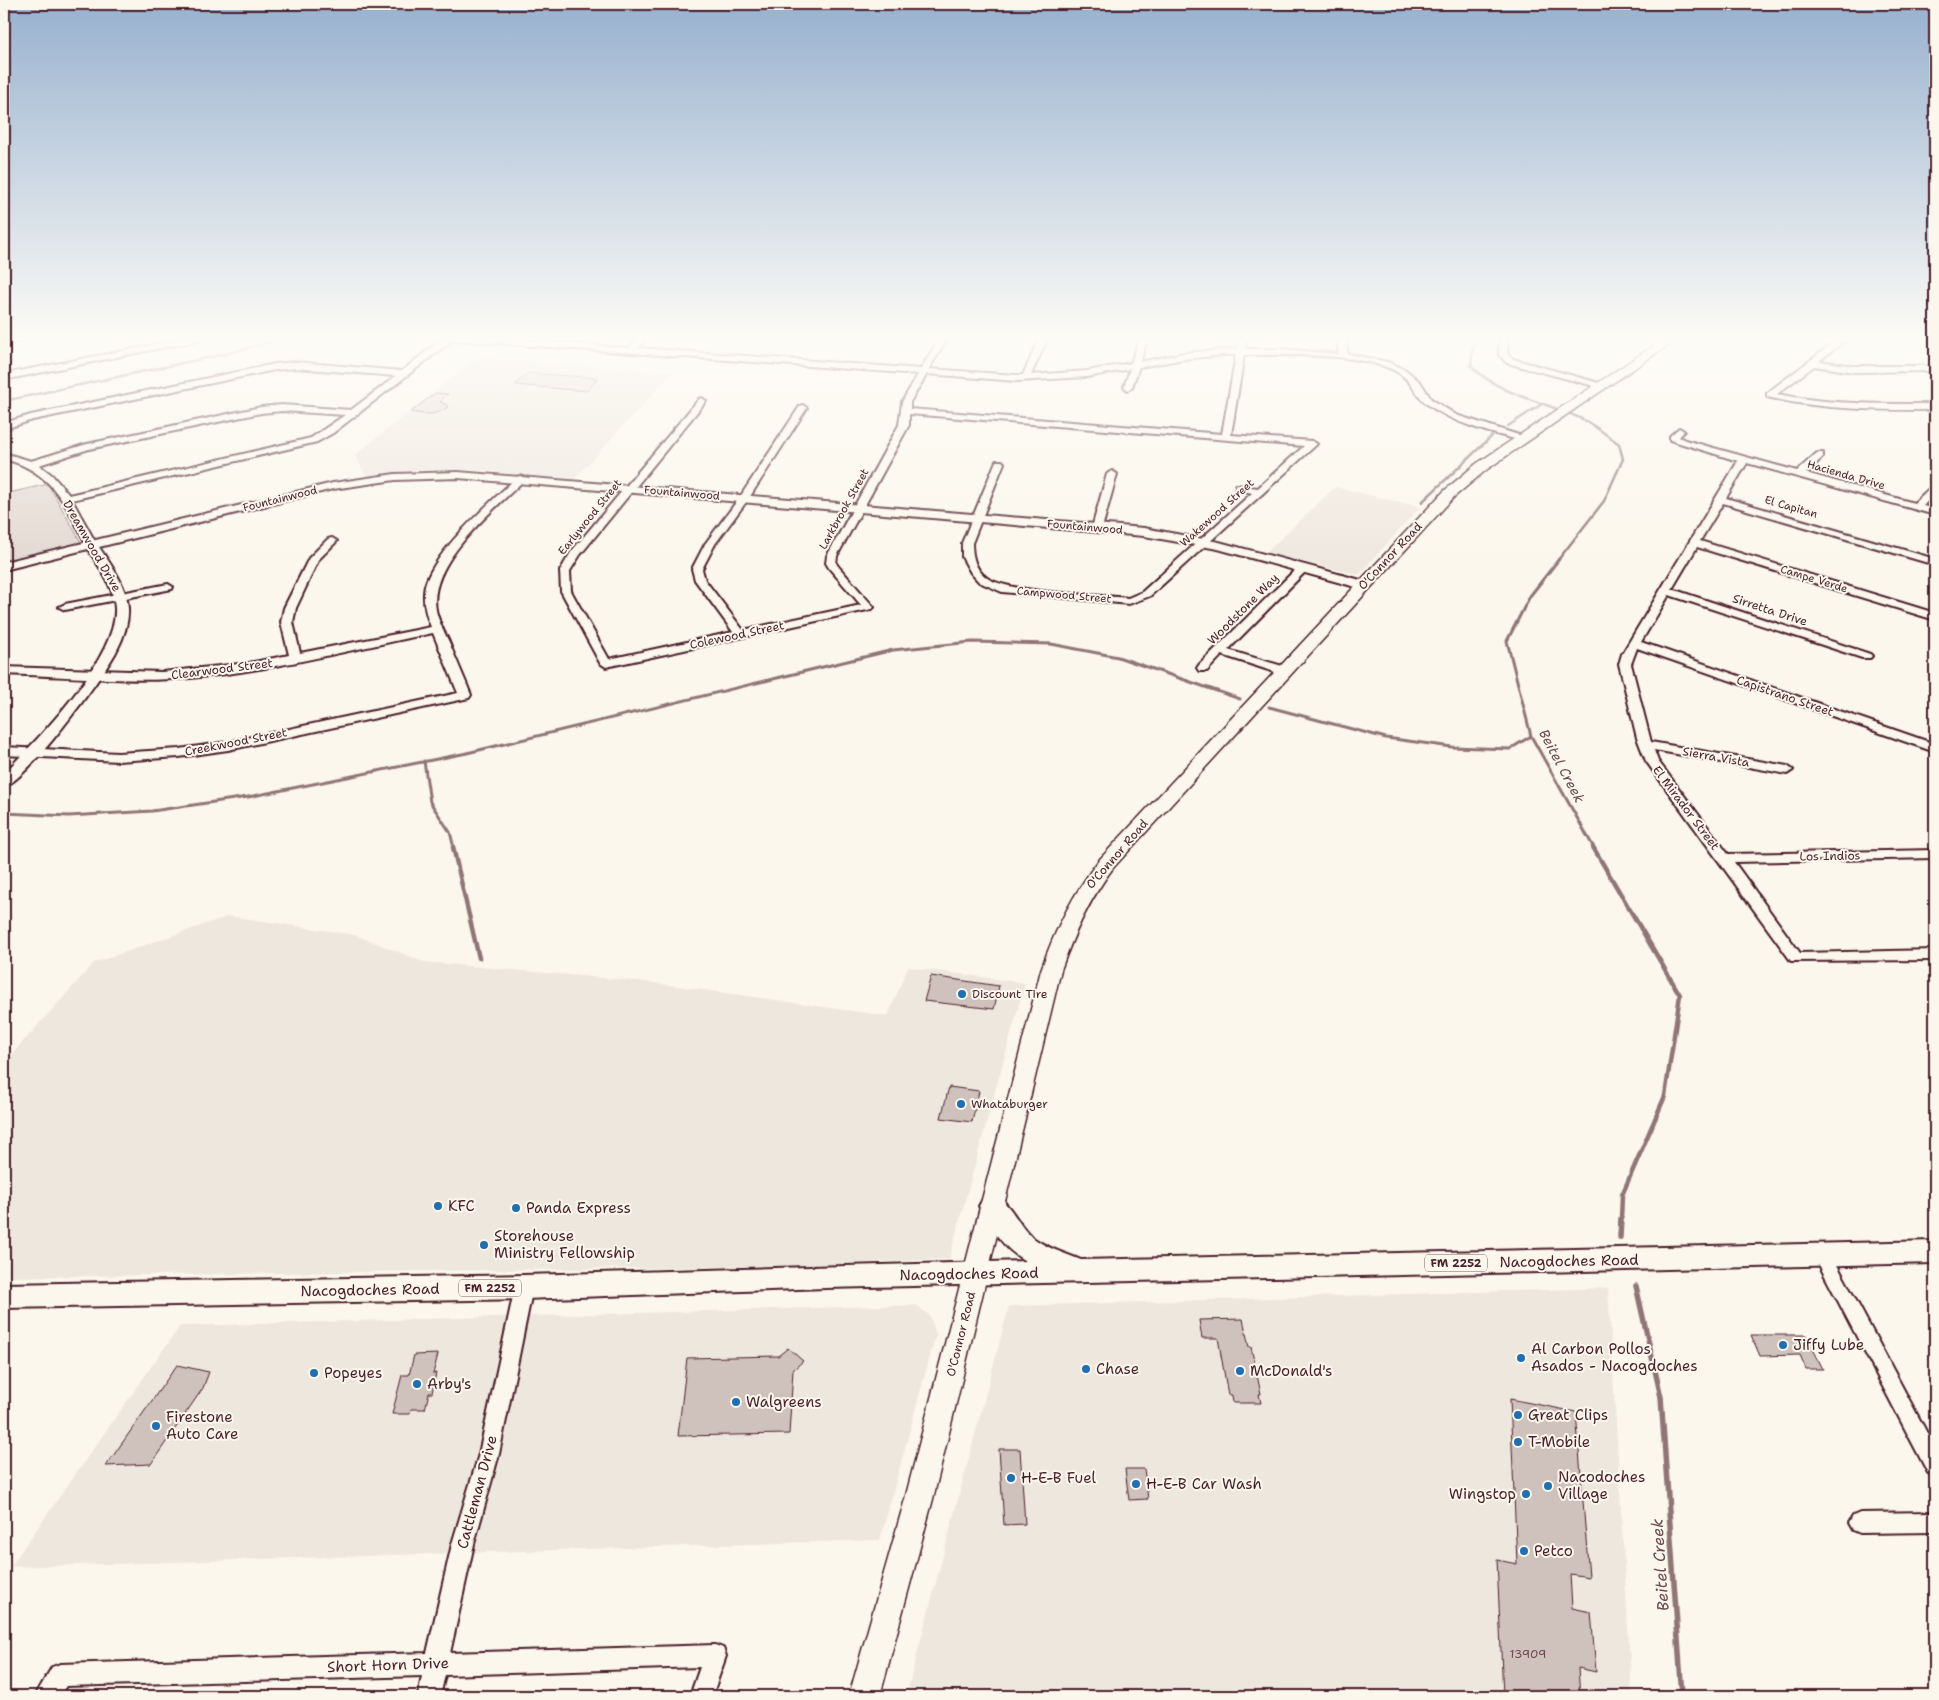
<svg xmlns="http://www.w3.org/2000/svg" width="1939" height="1700" font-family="'Shantell Sans',sans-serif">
  <rect width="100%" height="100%" fill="#fbf7ec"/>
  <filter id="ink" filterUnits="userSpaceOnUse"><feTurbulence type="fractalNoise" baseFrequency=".02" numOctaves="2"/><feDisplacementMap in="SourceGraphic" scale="10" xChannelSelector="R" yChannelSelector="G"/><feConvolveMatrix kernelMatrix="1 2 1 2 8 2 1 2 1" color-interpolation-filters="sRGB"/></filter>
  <g filter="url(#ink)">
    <path fill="#eee7de" d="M478 357 673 372 574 479 472 470H417L366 476 355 455Z
      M1335 487 1420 507 1359 575 1266 553Z
      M229 916 355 935 424 962 647 982 888 1016 908 967 1025 983 949 1259 794 1266 4 1277V1063L94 963Z
      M1608 1288 1632 1696H906L1009 1306Z
      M916 1305 930 1316 936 1334 880 1540 10 1567 180 1326Z"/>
    <path fill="#e2d7d0" stroke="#967b7e" d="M528 373 598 378 587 391 515 385Z
      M435 393 448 394 440 402 446 404 448 407C437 416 423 415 411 412Z
      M48 484 81 542 4 563V494Z"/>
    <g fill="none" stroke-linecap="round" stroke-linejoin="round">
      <path stroke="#907477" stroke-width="2.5" d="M1474 337 1471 366C1502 397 1546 401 1584 420 1597 427 1608 436 1619 444L1623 459 1604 501 1558 560
        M4 401 225 354 267 343 281 337
        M1508 426 1542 404
        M1422 502 1493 435"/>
      <path stroke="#907477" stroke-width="3" d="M1559 559 1530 596 1507 641 1531 736 1594 848
        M1269 707 1386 738 1452 747 1510 749 1531 736
        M424 761 430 802 450 832 454 848
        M4 813 69 816 152 811 248 797 467 753 893 650 972 642 1051 644 1118 657 1240 699"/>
      <path stroke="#907477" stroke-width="4.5" d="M453 847 479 958
        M1593 847 1680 995 1665 1096 1622 1195 1621 1220"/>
      <path stroke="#907477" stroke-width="5.5" d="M1620 1237 1621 1219
        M1636 1286 1661 1397 1682 1696"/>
    </g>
    <path fill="#cfc2bc" stroke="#4a1f2b" d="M931 976 999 986 994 1009 924 1001Z
      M949 1087 979 1091 972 1122 941 1118Z
      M1243 1319 1249 1347H1251L1261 1394H1259L1261 1403H1233L1232 1395H1228L1218 1338H1202L1199 1320Z
      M1751 1335H1806L1823 1369H1806L1800 1355 1760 1356Z
      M788 1348 803 1361 793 1370 789 1434 678 1436 687 1358 778 1356Z
      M438 1354 433 1374 436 1373 432 1393H429L425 1409H411L410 1414H392L402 1375H409L414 1355Z
      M177 1365 209 1372 203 1388 151 1464 106 1466Z
      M1510 1399 1576 1412 1589 1577 1570 1574 1572 1608 1591 1612 1596 1672 1578 1668 1580 1696H1503L1497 1560 1517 1564Z
      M999 1449H1020L1025 1524 1004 1525Z
      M1125 1469H1144L1148 1499 1129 1500Z"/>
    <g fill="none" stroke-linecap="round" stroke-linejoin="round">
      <defs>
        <path id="minor" d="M22 337H38L34 339 4 344V340Z
          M195 337H209L205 339 4 380V374Z
          M444 337H477L629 348 640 337H648L638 348 921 369 940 337H948L929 369 1016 375H1023L1040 337H1048L1031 375 1087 371 1131 363 1140 337H1148L1140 362 1185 353 1237 349 1239 337H1247L1245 349H1280L1339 354 1337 337H1345L1348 354 1388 362 1406 370 1421 383 1431 399 1456 415 1528 438 1523 441C1491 433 1454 424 1427 404 1417 397 1413 382 1399 373 1363 352 1286 355 1244 355L1231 435 1312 441 1317 444 1150 596 1129 604 1002 592 979 582 971 573 962 557V543L996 461H1002L1004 463 972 543C972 556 975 569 986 577 1006 593 1098 595 1128 598L1142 592 1252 493 1236 489V485L1258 488 1304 446 909 414V425L837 556 836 563 838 566 872 605 874 607 872 609 606 667 600 663 561 591 560 571 571 552 699 399 702 398 706 401 580 555 570 571 571 591 609 659 733 632 695 580 692 569 705 544 740 497 800 406 803 405 807 408 749 498 715 544 702 569 705 580 743 630 861 605 829 568 826 563 827 556 899 425 902 402 918 374 453 340 333 433 317 442 72 500 97 545 92 548 87 545C65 505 53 471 4 459V453L31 461 87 444 261 407 282 405 351 410 396 376 295 368 275 370 33 420 4 429V423L31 415 275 364 295 362 402 371ZM1223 355H1236L1222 434 910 409V402L927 374 1016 381 1087 377 1130 369 1124 387 1128 390 1132 387 1139 367 1185 359ZM282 411 345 415 311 438 69 495 52 475 39 465 89 449 261 413Z
          M1500 337H1508L1507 354 1513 359 1606 385 1602 388 1507 363 1499 355Z
          M1841 337H1850L1819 361 1854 366H1934L1935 371 1854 372 1814 366 1777 394C1830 405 1882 404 1935 404V410C1878 410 1822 410 1767 397V393Z
          M1679 428 1684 431 1679 437 1685 440 1797 471 1817 453H1823V457L1806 473 1914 503 1932 486 1935 485V493L1923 506 1935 509V515L1747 463 1726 498 1935 559V565L1723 503 1700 541 1935 613V620L1697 547 1672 589 1870 654 1872 656 1870 658H1862L1669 595 1641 642 1935 744V752L1637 648 1631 664 1651 742 1787 766 1793 770 1787 774 1654 750 1658 761 1728 854 1935 850V858L1734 862 1800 953 1935 950V960L1791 961 1646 761 1637 738 1619 664 1622 654 1738 461 1670 440V436Z
          M1112 471 1117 474 1102 528 1097 531 1093 530 1092 528 1107 474Z
          M520 476 523 477V481C493 511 427 563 436 610 438 621 444 631 449 642 456 660 464 677 471 695L469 698 228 750 179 757 118 761 4 755V747L118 753 179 749 228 742 458 693 433 633C353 649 272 671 190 678 129 683 66 676 4 674V667L162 672 249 663 289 655 281 622 284 608 309 558 328 539 332 538 337 541 319 559 296 608 293 622 300 653 431 627C425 613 422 600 425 586 434 551 491 502 517 477Z
          M1302 566 1306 567 1307 569 1306 571 1228 650 1289 668 1291 671 1289 674H1281L1222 655 1207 671H1199L1197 668 1199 665 1298 567Z
          M168 584 173 587 172 589 65 610 59 607 65 604Z
          M1823 1248 1829 1250 1935 1448V1476L1928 1473 1814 1255 1817 1250Z
          M524 1280 531 1282 533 1287 499 1454 474 1544 450 1653 715 1645 723 1648 726 1656 712 1696H690L700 1667 445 1675 440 1696H418L422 1676 66 1686 59 1696H35L52 1667 60 1664 427 1653 452 1544 479 1454 515 1287 517 1282Z
          M1935 1512V1532L1860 1533 1853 1530 1849 1523 1853 1516 1860 1513Z"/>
        <path id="tertiary" d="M458 472 1144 528 1219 542 1368 582 1369 585 1363 589 1218 549 1144 536 458 478 395 480 333 489 99 547C111 565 127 586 128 608 129 623 123 639 116 652 103 676 27 781 4 786V773C38 740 118 657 115 608 114 586 99 567 88 549L4 570V562L333 483 395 474Z"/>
        <path id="secondary" d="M1667 337H1680L1486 470 1454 497 1113 868C1089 900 1074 933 1061 970L933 1499 880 1696H849L905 1499 1041 970C1055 929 1073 894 1099 860L1444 491 1476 464Z"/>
        <path id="primary" d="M993 1196C1011 1201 1017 1225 1032 1237 1046 1248 1064 1253 1081 1260L1935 1241V1263L826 1288 524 1299 4 1308V1284L524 1275 1026 1261C1004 1250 991 1228 979 1206L983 1199Z"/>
      </defs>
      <use href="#minor" stroke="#4a1f2b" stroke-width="4"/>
      <use href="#tertiary" stroke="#4a1f2b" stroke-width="4"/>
      <use href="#secondary" stroke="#4a1f2b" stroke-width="3"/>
      <use href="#primary" stroke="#4a1f2b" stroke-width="4"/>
      <use href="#minor" fill="#fbf7ec" fill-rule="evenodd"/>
      <use href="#tertiary" fill="#fbf7ec" fill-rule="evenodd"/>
      <use href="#secondary" fill="#fbf7ec" fill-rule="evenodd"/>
      <use href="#primary" fill="#fbf7ec" fill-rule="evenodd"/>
    </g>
  </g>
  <linearGradient id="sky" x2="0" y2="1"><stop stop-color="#97b1cf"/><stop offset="0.59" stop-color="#fdfbf6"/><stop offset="1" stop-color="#fdfbf6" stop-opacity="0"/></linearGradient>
  <rect width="1939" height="575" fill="url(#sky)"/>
  <g fill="#1f6fb2" stroke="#fbf7ec" stroke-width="2">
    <circle cx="962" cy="994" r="5"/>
    <circle cx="961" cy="1104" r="5"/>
    <circle cx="438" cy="1206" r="5"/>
    <circle cx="516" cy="1208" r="5"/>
    <circle cx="484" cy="1245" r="5"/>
    <circle cx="1783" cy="1345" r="5"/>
    <circle cx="1521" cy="1358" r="5"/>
    <circle cx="1086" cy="1369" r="5"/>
    <circle cx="1240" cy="1371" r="5"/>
    <circle cx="314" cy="1373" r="5"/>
    <circle cx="417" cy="1384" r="5"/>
    <circle cx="736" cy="1402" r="5"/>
    <circle cx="1518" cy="1415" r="5"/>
    <circle cx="156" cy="1426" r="5"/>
    <circle cx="1518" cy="1442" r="5"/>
    <circle cx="1011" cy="1478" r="5"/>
    <circle cx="1136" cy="1484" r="5"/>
    <circle cx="1548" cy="1486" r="5"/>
    <circle cx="1526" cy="1494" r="5"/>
    <circle cx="1524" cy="1551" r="5"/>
  </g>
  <g text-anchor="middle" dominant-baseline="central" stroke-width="4" stroke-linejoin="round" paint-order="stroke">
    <g font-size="11" fill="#4a1f2b" stroke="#fbf7ec">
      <text transform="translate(1846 475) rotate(16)">Hacienda Drive</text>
      <text transform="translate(682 493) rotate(5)">Fountainwood</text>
      <text transform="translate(280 499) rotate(-14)">Fountainwood</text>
      <text transform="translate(1791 507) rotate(16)">El Capitan</text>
      <text transform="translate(844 509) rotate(-61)">Larkbrook Street</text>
      <text transform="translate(1217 513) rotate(-42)">Wakewood Street</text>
      <text transform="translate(590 517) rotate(-51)">Earlywood Street</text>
      <text transform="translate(1085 527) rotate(5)">Fountainwood</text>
      <text transform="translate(1814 579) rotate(17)">Campe Verde</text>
      <text transform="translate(1064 595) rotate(5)">Campwood Street</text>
    </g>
    <g fill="#fbf7ec" stroke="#7f6065" stroke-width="1">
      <rect x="1425" y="1254.5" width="62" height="17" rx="4"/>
      <rect x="459" y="1279.5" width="62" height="17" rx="4"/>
    </g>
    <g font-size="11" font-weight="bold" fill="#4a1f2b">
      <text x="1456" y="1263">FM 2252</text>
      <text x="490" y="1288">FM 2252</text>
    </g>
    <g font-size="12" fill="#4a1f2b" stroke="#fbf7ec">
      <text transform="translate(92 546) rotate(60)">Dreamwood Drive</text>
      <text transform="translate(1390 556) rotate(-47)">O'Connor Road</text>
      <text transform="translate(1243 609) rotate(-45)">Woodstone Way</text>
      <text transform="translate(1770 610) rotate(18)">Sirretta Drive</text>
      <text transform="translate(737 635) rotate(-12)">Colewood Street</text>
      <text transform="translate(222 669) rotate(-7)">Clearwood Street</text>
      <text transform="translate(1785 696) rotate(19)">Capistrano Street</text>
      <text transform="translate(236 742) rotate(-11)">Creekwood Street</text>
      <text transform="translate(1716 757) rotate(10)">Sierra Vista</text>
      <text transform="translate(1686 808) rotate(53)">El Mirador Street</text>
      <text transform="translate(1117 854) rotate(-49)">O'Connor Road</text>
      <text transform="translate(1830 856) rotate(-1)">Los Indios</text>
      <text transform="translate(961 1334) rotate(-76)">O'Connor Road</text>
    </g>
    <g font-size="12" fill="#4a1f2b" stroke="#fbf7ec" text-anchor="start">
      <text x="972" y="994">Discount Tire</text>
      <text x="971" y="1104">Whataburger</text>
    </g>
    <g font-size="12" fill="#6b484f">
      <text x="1528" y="1654">13909</text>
    </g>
    <g font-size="14" font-style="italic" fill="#6d4a51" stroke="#fbf7ec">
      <text transform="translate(1562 766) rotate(62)">Beitel Creek</text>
    </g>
    <g font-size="15" fill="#4a1f2b" stroke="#fbf7ec" text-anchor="start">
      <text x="448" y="1206">KFC</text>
      <text x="526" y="1208">Panda Express</text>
      <text x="494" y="1236">Storehouse<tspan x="494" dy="17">Ministry Fellowship</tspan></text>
      <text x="1793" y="1345">Jiffy Lube</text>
      <text x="1531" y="1349">Al Carbon Pollos<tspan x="1531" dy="17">Asados - Nacogdoches</tspan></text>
      <text x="1096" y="1369">Chase</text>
      <text x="1250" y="1371">McDonald's</text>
      <text x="324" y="1373">Popeyes</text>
      <text x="427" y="1384">Arby's</text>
      <text x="746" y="1402">Walgreens</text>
      <text x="1528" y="1415">Great Clips</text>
      <text x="166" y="1417">Firestone<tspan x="166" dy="17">Auto Care</tspan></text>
      <text x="1528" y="1442">T-Mobile</text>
      <text x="1558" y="1477">Nacodoches<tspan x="1558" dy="17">Village</tspan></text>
      <text x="1021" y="1478">H-E-B Fuel</text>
      <text x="1146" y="1484">H-E-B Car Wash</text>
      <text x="1516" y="1494" text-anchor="end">Wingstop</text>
      <text x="1534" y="1551">Petco</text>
    </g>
    <g font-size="15" fill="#4a1f2b" stroke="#fbf7ec">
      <text transform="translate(1569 1261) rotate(-1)">Nacogdoches Road</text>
      <text transform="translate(969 1274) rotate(-1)">Nacogdoches Road</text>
      <text transform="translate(370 1290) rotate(-1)">Nacogdoches Road</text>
      <text transform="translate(477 1492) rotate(-75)">Cattleman Drive</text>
      <text transform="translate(388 1665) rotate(-2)">Short Horn Drive</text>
    </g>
    <g font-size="16" font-style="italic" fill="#6d4a51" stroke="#fbf7ec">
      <text transform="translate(1660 1565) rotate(-94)">Beitel Creek</text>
    </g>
  </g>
  <rect width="1939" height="1700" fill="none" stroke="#fbf7ec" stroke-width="20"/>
  <rect x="10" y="10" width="1919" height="1680" fill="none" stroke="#4a1f2b" stroke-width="2" filter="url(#ink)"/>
</svg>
